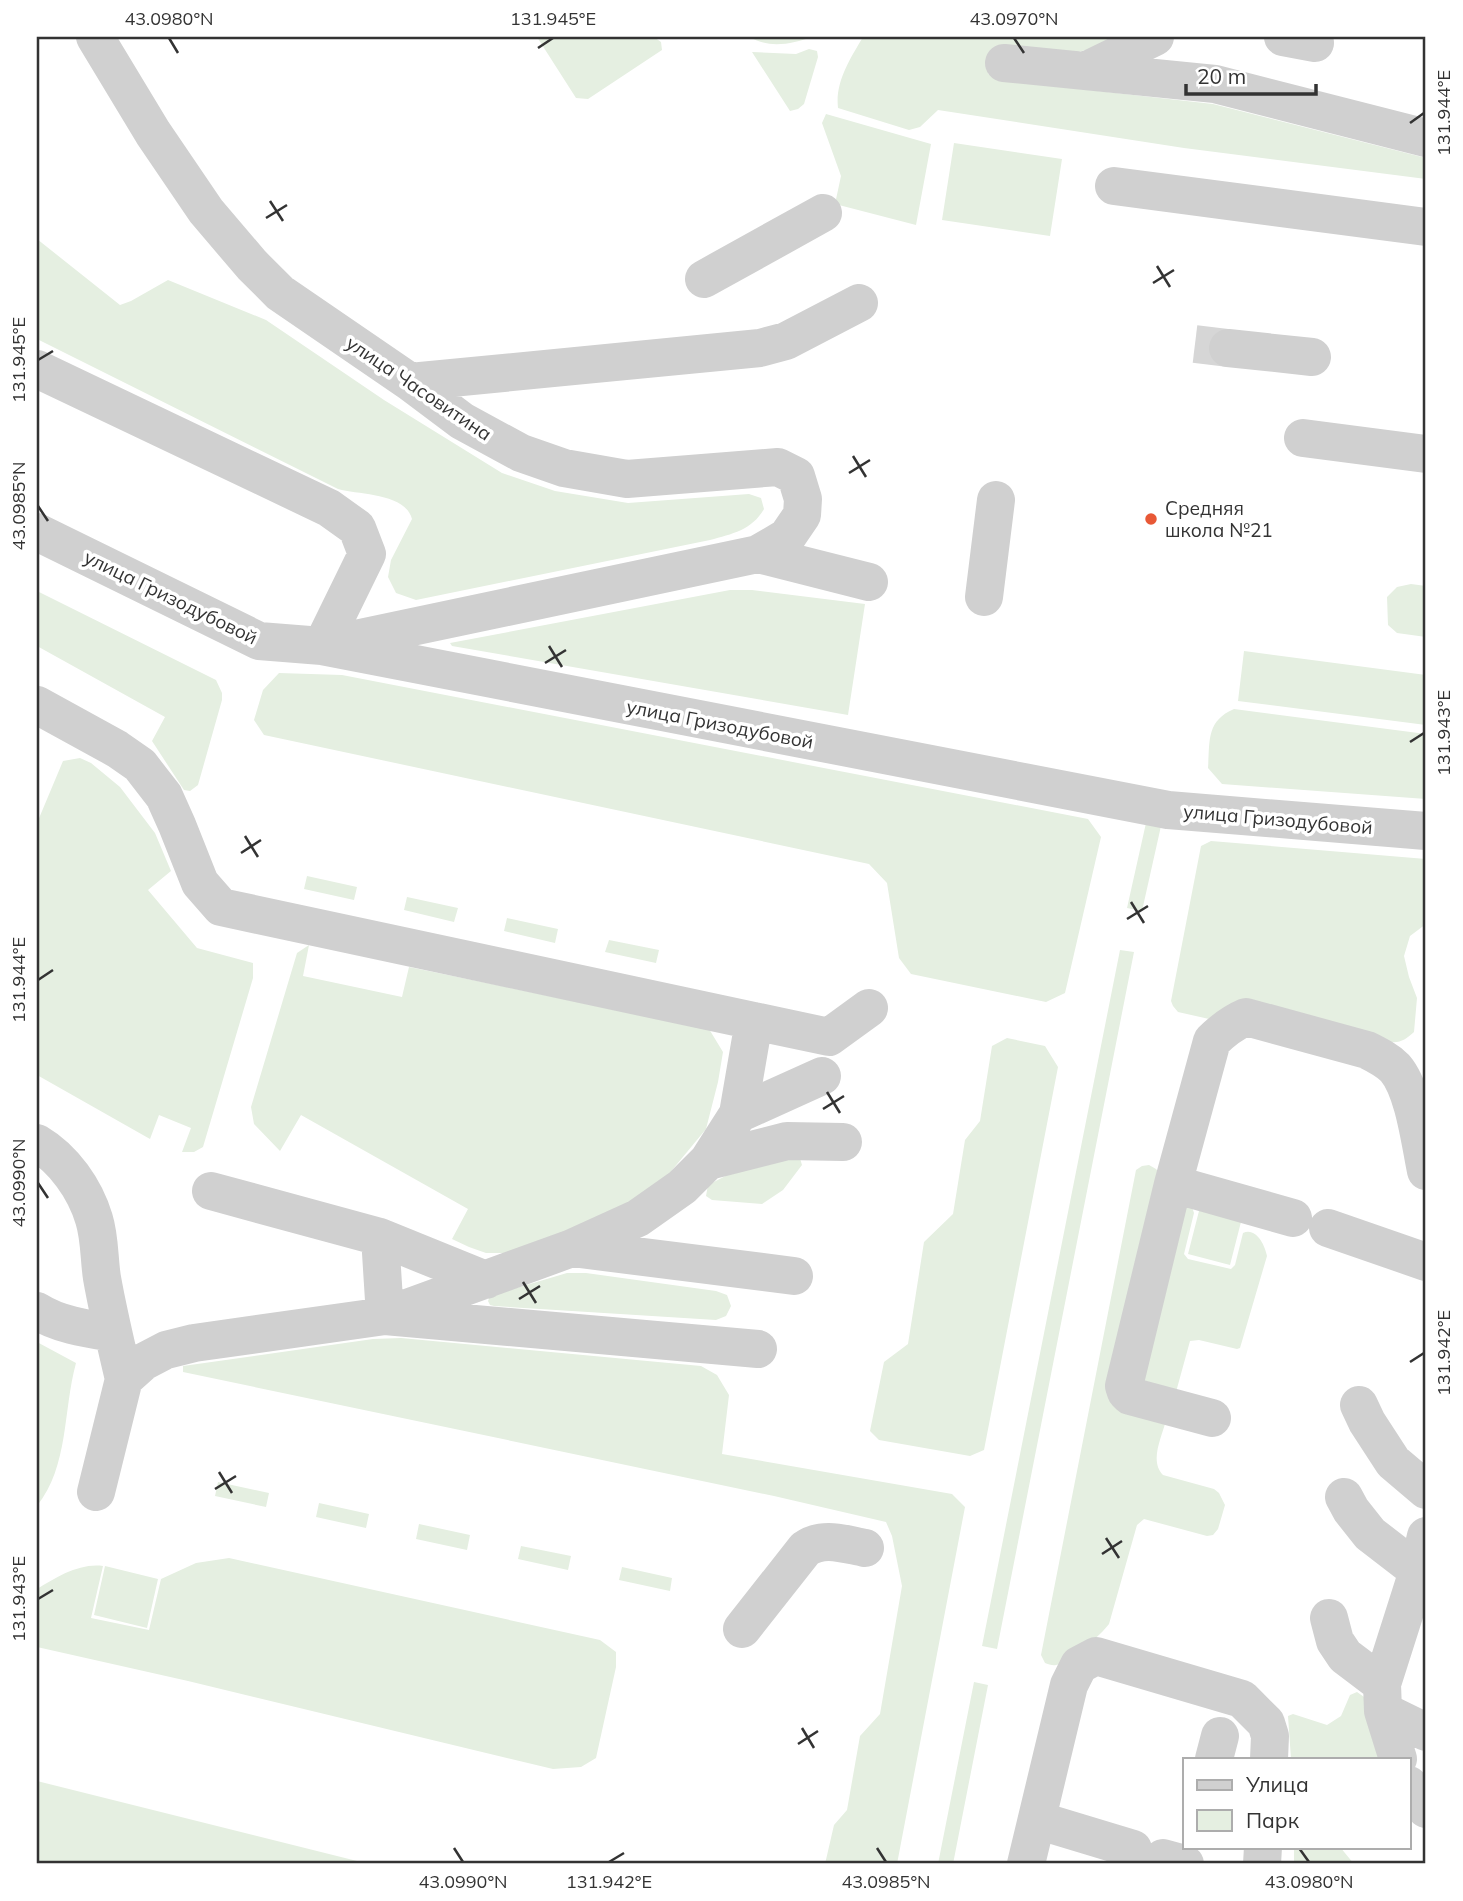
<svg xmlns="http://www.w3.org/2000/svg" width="1463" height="1901" font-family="Mulish,sans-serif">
  <rect width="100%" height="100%" fill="#fff"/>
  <path fill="#e5efe1" d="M537 37H654L661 42 662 50 588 99 576 98Z
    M750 37H812C792 44 769 49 750 37Z
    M863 37H1118L1098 47 1078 52H997L988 74 1010 81 1213 104 1426 158V179L1184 148 938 110 920 127 909 130 838 108C835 82 850 59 863 37Z
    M809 49 817 51 818 57 804 104 798 109 790 111 752 52 796 54Z
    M826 114 931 144 916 225 835 204 841 176 822 123Z
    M954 143 1062 159 1050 236 942 220Z
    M37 239 120 305 131 301 168 280 266 320 384 400 502 473 555 491 628 503 749 494 761 498 764 509C752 530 732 534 710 540L416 600 396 593 388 577 391 560 412 519C405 493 360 495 338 489L37 339Z
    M1411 584 1426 586V637L1397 633 1388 625 1387 597 1397 587Z
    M730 590H752L865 604 848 715 452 646 450 643Z
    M37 591 216 680 222 693V700L198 785 190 791 184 790 152 741 165 717 37 646Z
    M1244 651 1426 675V725L1238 701Z
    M279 673 342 675 1088 819 1101 837 1065 993 1046 1002 911 974 899 958 887 883 869 864 264 735 254 720 263 690Z
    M1234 709 1426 734V799L1222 784 1208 768C1210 741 1206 721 1234 709Z
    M80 758 91 763 120 787 155 833 171 871 148 890 197 948 253 963V978L203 1147 194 1152H182L191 1128 159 1115 150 1139 37 1075V823L63 761Z
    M1146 823 1161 826 1142 911 1127 908Z
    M1211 841 1426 859V924L1410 936 1404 956 1409 977 1417 998 1414 1032C1406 1039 1401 1043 1391 1042L1218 1021 1178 1012 1173 1006 1171 1001 1201 846Z
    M307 876 357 887 354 900 304 889Z
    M407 897 458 908 454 922 404 910Z
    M507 918 558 929 555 943 504 931Z
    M609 940 659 950 656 963 605 952Z
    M309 945 303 976 402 997 409 967 709 1029 723 1052 718 1082 706 1129 668 1175 631 1201 562 1233 506 1253H486L469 1247 452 1239 468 1209 301 1115 280 1151 254 1124 251 1107 297 953Z
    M1120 950 1134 952 997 1649 982 1646Z
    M1007 1038 1045 1046 1058 1067 984 1450 970 1456 879 1440 870 1431 884 1362 908 1344 924 1242 953 1214 965 1140 980 1121 992 1046Z
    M799 1155 802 1165 783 1190 762 1204 712 1200 706 1196 708 1185 739 1169Z
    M1149 1165 1156 1169 1163 1177 1117 1387 1166 1420C1162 1437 1149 1461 1163 1475L1214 1489 1219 1493 1225 1505 1218 1529 1213 1535 1207 1536 1144 1519 1137 1525 1109 1624C1102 1634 1068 1664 1056 1665 1053 1666 1048 1664 1045 1663L1041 1655 1136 1170 1142 1166Z
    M1177 1201 1192 1207 1194 1213 1184 1254 1188 1259 1231 1269 1235 1265 1243 1233C1256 1227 1265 1245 1267 1256L1240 1348 1237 1349 1199 1340 1190 1341 1176 1392 1137 1390Z
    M1200 1207 1242 1218 1230 1265 1188 1254Z
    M567 1273H586L716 1291 727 1295 731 1306 726 1316 716 1320 494 1306 490 1305 488 1301 490 1296Z
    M401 1338 701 1366 717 1375 729 1395 722 1454 952 1494 965 1507 897 1864H825L834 1825 847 1810 860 1736 880 1714 902 1586 892 1536 886 1522 774 1496 183 1372V1366L373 1339Z
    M37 1342 76 1363C63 1410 69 1466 37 1506Z
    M218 1482 269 1493 266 1507 215 1496Z
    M319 1503 369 1514 366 1528 316 1517Z
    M419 1524 470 1535 467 1550 416 1539Z
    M521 1546 571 1556 568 1570 518 1559Z
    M229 1558 600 1640 616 1652V1667L596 1758 581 1767 553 1769 188 1681 37 1647V1589C57 1577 79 1563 103 1566L91 1618 149 1630 161 1579 196 1563Z
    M105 1566 158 1579 147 1628 94 1615Z
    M622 1567 672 1578 670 1591 619 1580Z
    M974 1682 988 1685 953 1864H938Z
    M1357 1692 1367 1699 1379 1759H1291L1288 1716 1293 1714 1327 1725 1341 1716 1350 1695Z
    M37 1781 369 1864H37Z
    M1294 1847H1340L1354 1864H1294Z"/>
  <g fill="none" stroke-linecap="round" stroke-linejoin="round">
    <path stroke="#d6d6d6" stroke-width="38" stroke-dasharray="38 19" stroke-linecap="butt" d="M1195 344 1228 348"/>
    <path stroke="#d0d0d0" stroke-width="38" d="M95 37 153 133 206 211 252 265 280 293 410 382 462 421 521 453 564 468 627 479 778 467 796 476 803 499 802 515 787 537 758 554 322 646
      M1283 37 1315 43
      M1004 63 1215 84 1426 138
      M1085 71 1155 37
      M1114 186 1426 227
      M704 279 823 213
      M1228 348 1312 357
      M37 369 329 508 357 528 367 554 322 646
      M410 382 760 348 786 341 859 303
      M1303 438 1426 454
      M37 532 259 641 322 646 1168 810 1426 831
      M758 554 869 582
      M984 597 996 500
      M37 705 117 749 140 765 164 796 177 825 200 883 221 907 754 1021
      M738 1114 822 1076
      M37 1143C64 1159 85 1189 94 1219 100 1238 99 1259 102 1278 108 1312 116 1345 124 1379
      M708 1161 787 1141 843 1142
      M1173 1184 1124 1386 1126 1392 1130 1396 1212 1418
      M211 1191 380 1237 385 1316 758 1349
      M1293 1218 1173 1184 1212 1041C1223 1030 1232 1023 1246 1017L1367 1050C1377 1055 1387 1060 1395 1068 1414 1090 1420 1142 1426 1171
      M1328 1228 1426 1262
      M380 1237 486 1280
      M572 1248 794 1276
      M37 1311C59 1325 88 1329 113 1333
      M1359 1405 1367 1422 1393 1462 1426 1490
      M96 1492 124 1379 143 1362 166 1350 194 1343 385 1316 572 1248 638 1218 682 1187 708 1161 738 1114 754 1021 829 1037 869 1008
      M1344 1497 1351 1510 1370 1534 1418 1571
      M1329 1618 1335 1641 1345 1656 1382 1684
      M742 1629 805 1549C823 1536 844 1544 865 1548
      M1383 1711 1426 1732
      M1214 1759 1220 1736
      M1398 1759 1383 1711 1382 1684 1418 1571 1426 1536
      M1409 1785 1426 1809
      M1037 1820 1133 1849
      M1163 1858 1185 1864
      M1026 1864 1069 1685 1079 1665 1096 1656 1242 1699 1266 1723 1270 1736 1269 1759
      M1262 1864 1263 1847"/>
  </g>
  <path fill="none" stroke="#333" stroke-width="2.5" d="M169 38 178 53M1014 38 1024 53M538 48 553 38M1410 123 1424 113M270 201 283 221M266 218 287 205M1157 266 1170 287M1153 283 1174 270M38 360 53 351M853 456 866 477M849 473 870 460M38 506 48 521M549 646 562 667M545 663 566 650M1410 742 1424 733M245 836 258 857M241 853 261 840M1131 902 1144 923M1127 919 1148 906M38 980 53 970M827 1092 840 1113M823 1109 844 1096M38 1183 48 1198M523 1282 536 1303M519 1299 540 1286M1410 1362 1424 1353M219 1472 232 1493M215 1489 236 1476M1106 1538 1119 1558M1102 1554 1122 1541M38 1599 53 1590M802 1728 814 1748M798 1744 818 1731M454 1848 463 1862M877 1848 886 1862M1299 1848 1309 1862M609 1862 624 1853"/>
  <circle fill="#e85836" stroke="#fff" stroke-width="2.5" cx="1151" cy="519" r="7"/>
  <g text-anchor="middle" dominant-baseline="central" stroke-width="7" stroke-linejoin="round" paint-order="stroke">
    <g font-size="19" fill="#333" stroke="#fff">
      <text transform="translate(419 388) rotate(34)">улица Часовитина</text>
      <text transform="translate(171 597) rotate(26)">улица Гризодубовой</text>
      <text transform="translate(720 724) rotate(11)">улица Гризодубовой</text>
      <text transform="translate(1278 819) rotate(5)">улица Гризодубовой</text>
    </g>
    <g font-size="19" fill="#333" stroke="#fff" text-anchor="start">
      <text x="1165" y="508">Средняя<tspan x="1165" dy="22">школа №21</tspan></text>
    </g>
  </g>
  <rect width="1463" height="1901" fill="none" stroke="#ffffff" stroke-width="77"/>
  <rect x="1183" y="1758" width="228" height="91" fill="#ffffff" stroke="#adadad" stroke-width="2"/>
  <rect x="1197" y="1780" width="35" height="10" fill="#d0d0d0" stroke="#adadad" stroke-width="2"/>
  <text x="1246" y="1792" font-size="21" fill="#333333">Улица</text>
  <rect x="1197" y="1810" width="35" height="21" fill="#e5efe1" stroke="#adadad" stroke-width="2"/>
  <text x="1246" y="1828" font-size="21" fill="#333333">Парк</text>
  <path d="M1186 84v10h130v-10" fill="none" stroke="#333333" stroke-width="3.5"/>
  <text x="1197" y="84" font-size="21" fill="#333333" stroke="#ffffff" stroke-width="5" paint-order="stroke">20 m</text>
  <rect x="38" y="38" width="1386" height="1824" fill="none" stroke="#333" stroke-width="2.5"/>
  <g font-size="18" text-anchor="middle" fill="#333">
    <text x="169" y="25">43.0980°N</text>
    <text x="553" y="25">131.945°E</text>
    <text x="1014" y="25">43.0970°N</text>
    <text transform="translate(1444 113) rotate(-90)" y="6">131.944°E</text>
    <text transform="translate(19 360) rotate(-90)" y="6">131.945°E</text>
    <text transform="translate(19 506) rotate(-90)" y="6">43.0985°N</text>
    <text transform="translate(1444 733) rotate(-90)" y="6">131.943°E</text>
    <text transform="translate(19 980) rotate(-90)" y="6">131.944°E</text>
    <text transform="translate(19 1183) rotate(-90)" y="6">43.0990°N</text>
    <text transform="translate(1444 1353) rotate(-90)" y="6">131.942°E</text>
    <text transform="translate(19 1599) rotate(-90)" y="6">131.943°E</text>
    <text x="463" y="1888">43.0990°N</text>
    <text x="609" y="1888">131.942°E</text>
    <text x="886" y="1888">43.0985°N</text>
    <text x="1309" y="1888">43.0980°N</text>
  </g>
</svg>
